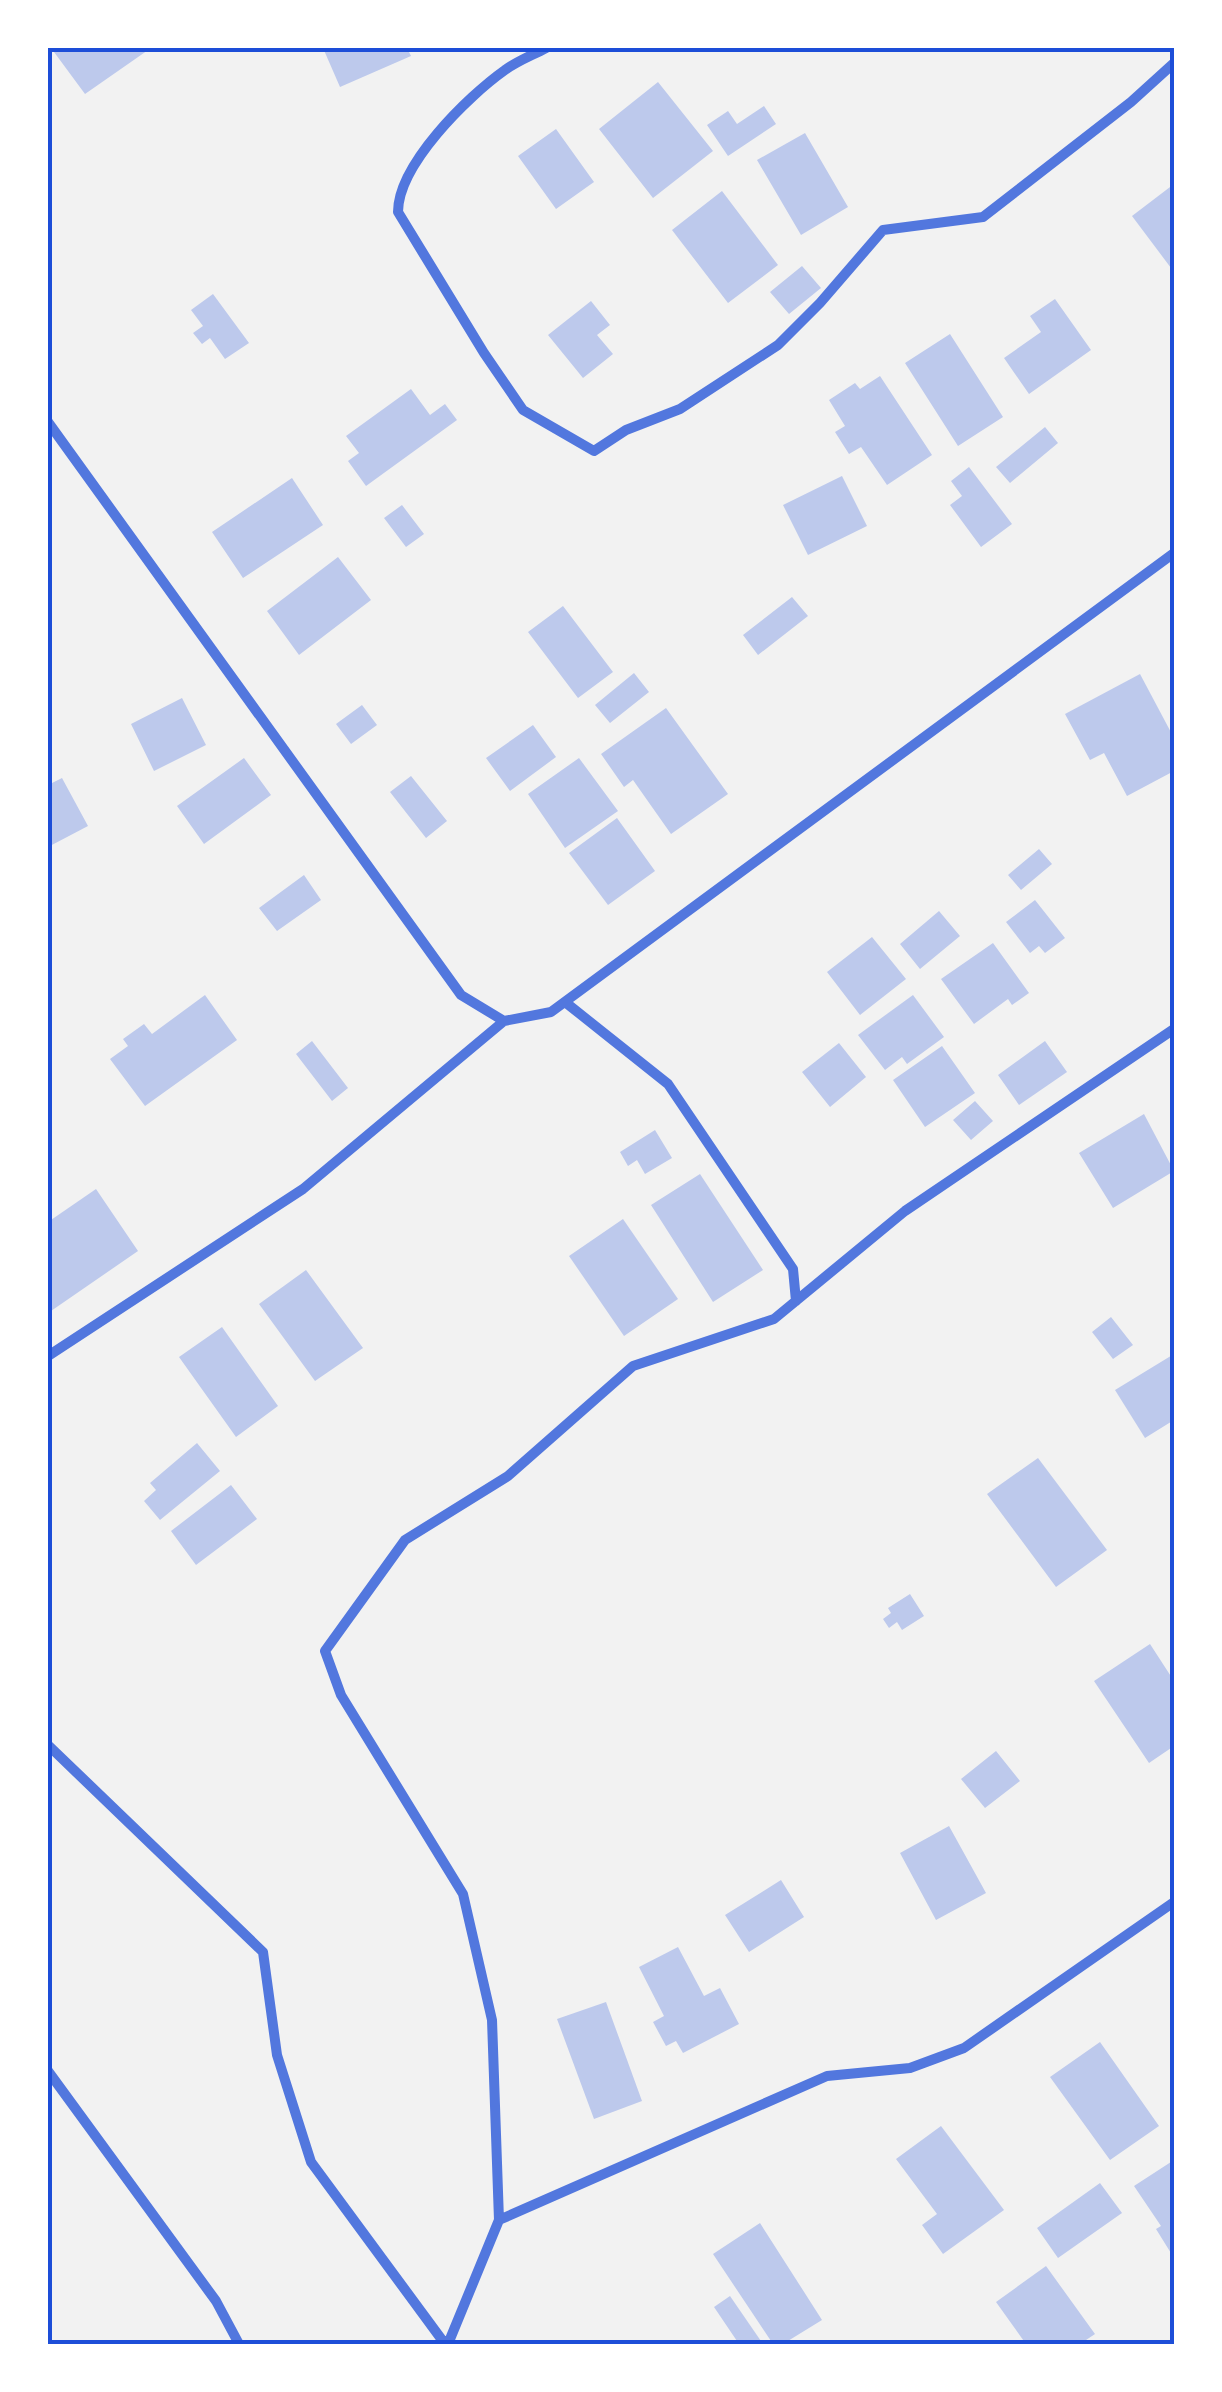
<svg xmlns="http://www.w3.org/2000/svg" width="1222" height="2392" font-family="'Playfair Display',serif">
  <rect width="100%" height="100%" fill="#f2f2f2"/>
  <path fill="#bdc9ec" d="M60 48H151L85 94 54 52Z
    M323 48H407L411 56 340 87Z
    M658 82 713 151 653 198 599 129Z
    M764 106 776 124 728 156 707 125 728 111 737 124Z
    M556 129 594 182 556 209 518 156Z
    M805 133 848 207 801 235 757 160Z
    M1174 184V272L1132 216Z
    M722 191 778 265 728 303 672 230Z
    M802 266 821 288 789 314 770 292Z
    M213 294 249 343 225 359 210 338 202 344 193 333 203 326 191 310Z
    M1055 299 1091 350 1029 394 1004 358 1041 332 1030 316Z
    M591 301 610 325 597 335 613 354 583 378 548 335Z
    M950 334 1003 417 958 446 905 363Z
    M880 376 932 455 887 485 861 447 849 454 835 432 845 426 829 400 855 383 860 389Z
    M411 389 430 415 445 404 457 420 366 486 348 461 359 453 346 436Z
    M1045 427 1058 443 1010 483 996 467Z
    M969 467 1012 524 981 547 950 505 962 496 951 481Z
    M842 476 867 526 808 555 783 505Z
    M292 478 323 525 243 578 212 532Z
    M402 505 424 534 406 547 384 518Z
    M338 557 371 600 299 655 267 611Z
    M792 597 808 616 758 655 743 635Z
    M563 606 613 672 578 698 528 632Z
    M634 673 649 692 610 723 595 705Z
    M1140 674 1174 738V771L1127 796 1104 753 1090 760 1065 714Z
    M182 698 206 745 154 771 131 724Z
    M362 705 377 725 351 744 336 724Z
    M666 708 728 794 671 834 633 780 624 787 601 754Z
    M533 725 556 757 510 791 486 758Z
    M244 758 271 795 204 844 177 806Z
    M579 758 618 811 565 848 528 794Z
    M411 776 447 821 426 838 390 792Z
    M62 778 88 826 48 847V785Z
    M617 818 655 871 608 905 569 853Z
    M1039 849 1052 864 1021 890 1008 875Z
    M304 875 321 900 277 931 259 908Z
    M1035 900 1065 938 1045 953 1039 946 1030 953 1006 922Z
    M939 911 960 936 920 969 900 944Z
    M872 937 906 979 860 1015 827 972Z
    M993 943 1029 993 1012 1005 1008 999 974 1024 941 979Z
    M205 995 237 1040 145 1106 110 1059 128 1046 123 1039 144 1024 152 1034Z
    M913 995 944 1037 907 1064 902 1057 885 1070 858 1035Z
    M312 1041 348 1088 332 1101 296 1054Z
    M1045 1041 1067 1072 1019 1105 998 1075Z
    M839 1043 866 1077 830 1107 802 1072Z
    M942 1046 975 1093 925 1127 893 1080Z
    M975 1101 993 1121 971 1140 953 1120Z
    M1144 1114 1174 1171 1113 1208 1079 1153Z
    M655 1130 672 1158 645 1174 637 1160 628 1166 620 1152Z
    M700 1174 763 1270 713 1302 651 1205Z
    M96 1189 138 1251 51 1311 48 1306V1222Z
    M623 1219 678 1299 624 1336 569 1256Z
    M306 1270 363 1348 315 1381 259 1304Z
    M1111 1317 1133 1345 1113 1359 1092 1332Z
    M222 1327 278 1406 236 1437 179 1357Z
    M1174 1354V1420L1145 1438 1115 1390Z
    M197 1443 220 1471 160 1520 144 1501 156 1490 150 1483Z
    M1038 1458 1107 1550 1056 1587 987 1494Z
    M231 1485 257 1519 196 1565 171 1531Z
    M910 1594 924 1616 902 1630 897 1622 889 1628 883 1619 891 1613 888 1608Z
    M1150 1644 1174 1681V1746L1149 1763 1094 1681Z
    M996 1751 1020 1781 985 1808 961 1779Z
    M949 1826 986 1893 936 1920 900 1853Z
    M781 1880 804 1917 749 1952 725 1915Z
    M678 1947 704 1996 720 1988 739 2024 683 2053 676 2041 666 2046 653 2022 664 2016 639 1967Z
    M606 2002 642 2101 594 2119 557 2019Z
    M1100 2042 1159 2126 1110 2160 1050 2077Z
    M941 2126 1004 2210 943 2254 922 2225 937 2214 896 2159Z
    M1174 2160V2258L1156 2229 1161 2226 1134 2186Z
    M1100 2183 1122 2213 1058 2258 1037 2228Z
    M760 2223 822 2320 783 2344H773L713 2254Z
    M1046 2266 1095 2334 1080 2344H1026L996 2302Z
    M730 2296 763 2344H739L714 2307Z"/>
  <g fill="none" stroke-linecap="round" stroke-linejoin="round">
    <path stroke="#5277de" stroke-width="10" d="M546 48C533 55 517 61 505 70 467 97 398 165 398 212L484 353 523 410 594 451 626 430 680 409 778 345 820 303 883 230 983 217 1131 102 1174 63
      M48 422 461 995 504 1021
      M565 1002 668 1084 793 1269 796 1301
      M48 1356 303 1189 504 1021 551 1012 1174 553
      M48 1745 263 1952 277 2055 311 2162 445 2344
      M48 2071 216 2301 239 2344
      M499 2220 827 2076 910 2068 964 2048 1174 1902
      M448 2344 499 2220 492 2020 463 1894 341 1695 325 1651 405 1540 508 1476 633 1366 774 1319 905 1211 1174 1029"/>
  </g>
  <rect width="1222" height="2392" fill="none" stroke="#ffffff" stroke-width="100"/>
  <rect x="50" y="50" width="1122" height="2292" fill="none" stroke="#1d4ed8" stroke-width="4"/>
</svg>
